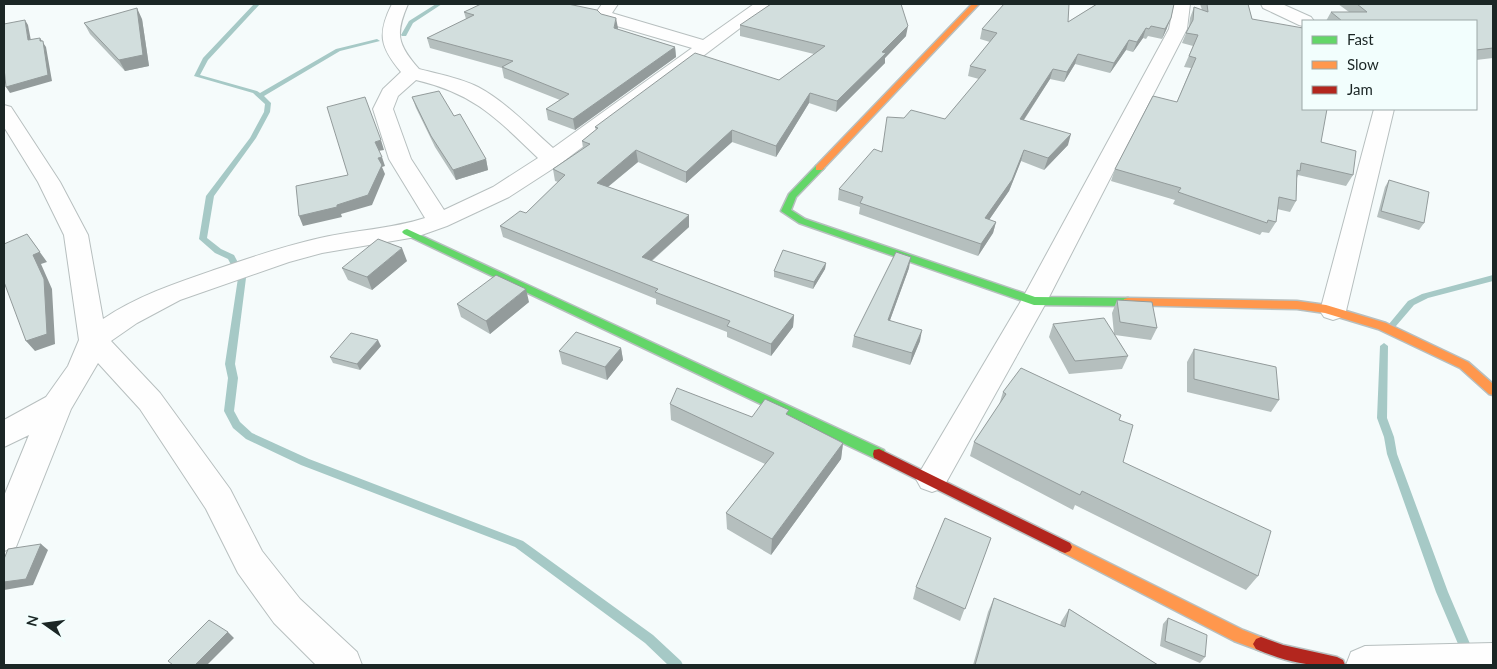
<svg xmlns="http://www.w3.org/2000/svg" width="1497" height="669" font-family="Lato,sans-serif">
  <rect width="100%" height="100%" fill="#f5fbfb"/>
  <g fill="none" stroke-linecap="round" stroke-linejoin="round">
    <path fill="#a6c9c6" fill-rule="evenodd" d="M254 4H260L208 60 200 75 257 91 260 93 336 49 377 39 380 41 340 51 264 96 271 103 270 112 256 138 214 196 207 238 221 249 234 255 246 278 235 364 238 378 234 411 240 422 252 433 309 459 523 541 653 635 681 661 683 665H668L645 643 515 547 301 465 246 439 233 428 224 411 228 378 225 364 238 278 228 259 215 253 199 239 206 196 250 138 264 112 265 104 253 93 194 76 203 58Z
      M436 4H442L413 23 406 36H402L401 35 409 21Z
      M1493 275V281L1428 298 1414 305 1396 326H1390L1389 324 1408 301 1422 294Z
      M1384 343 1388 346 1387 418 1394 437 1397 454 1448 592 1479 665H1467L1436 592 1387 454 1384 437 1377 418 1380 346Z"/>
    <defs>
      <path id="street" d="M392 4H408C395 34 397 44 419 69 438 74 460 78 478 87 506 102 529 127 553 148L692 48 603 22 595 14 602 4H618L612 13 615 14 703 40 754 4H772L560 164 509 197 447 226 416 237 322 253 289 262 180 300 137 323 111 341 160 393 230 489 262 551 300 599 357 652 362 665H316L274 623 238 573 206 509 140 409 98 363 71 409 16 547 4 551V496L29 435 4 447V420L46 397 68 366 79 340 64 235 38 182 4 127V105L11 107 60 182 88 235 103 319C137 296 176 283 214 270 249 258 284 246 320 238 355 230 391 229 425 218L389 159 373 109 383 89 401 72C380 47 377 34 392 4ZM416 80C475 94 496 118 538 158L493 187 444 210 411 159 393 109 398 96Z
        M1174 4H1190L1187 29 1047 301 943 488 932 492 921 488 916 479 921 470 1021 301 1169 29Z
        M1261 4H1282L1311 17 1314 21H1303V26L1299 25 1263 8Z
        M1374 109H1394L1346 311 1342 317 1333 320 1324 317 1320 311Z
        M1493 643V665H1346L1351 652 1365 646Z"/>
      <path id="fast" d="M819 165 824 168 796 197 791 210 805 219 1035 297 1128 298 1133 302 1128 306 1034 305 799 223 781 211 789 194 816 166Z
        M407 229 884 450 885 454 884 458 879 459 874 458 404 234 402 232 404 230Z"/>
      <path id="slow" d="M972 4H979L822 170H816V166Z
        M1128 298 1297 301 1326 305 1386 323 1468 362 1493 384V395L1489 394 1460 368 1378 329 1325 313 1297 309 1124 305 1123 302 1124 299Z
        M1065 541 1243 630 1266 639 1269 644 1266 649 1261 651 1234 641 1060 551 1058 547 1060 543Z"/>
      <path id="jam" d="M879 449 1070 543 1072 547 1070 551 1065 553 1060 551 874 458 873 454 874 450Z
        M1261 637 1283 645 1337 657 1343 660 1345 665C1309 667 1289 663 1256 649L1253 644 1256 639Z"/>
    </defs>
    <use href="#street" stroke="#b7bfbf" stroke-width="2"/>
    <use href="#fast" stroke="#b7bfbf" stroke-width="3"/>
    <use href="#slow" stroke="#b7bfbf" stroke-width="3"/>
    <use href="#jam" stroke="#b7bfbf" stroke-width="3"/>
    <use href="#street" fill="#fefefe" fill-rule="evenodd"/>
    <use href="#fast" fill="#63d668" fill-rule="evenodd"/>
    <use href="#slow" fill="#ff974d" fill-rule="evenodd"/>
    <use href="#jam" fill="#b3261e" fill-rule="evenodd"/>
  </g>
  <path fill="#b5bfbe" d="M570 4 617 29 675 47 676 57 575 130 548 120 546 109 560 100 504 78 502 68 430 48 427 38 466 19 464 12Z
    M1097 4 1167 28 1162 39 1148 36 1146 39 1143 38 1133 52 1126 50 1110 73 1075 64 1064 82 1050 79 1024 120 1068 145 1044 170 1021 161 1009 191 989 220 996 222 993 233 978 256 859 214 860 207 838 200 839 189 882 152 904 118 945 119 979 79 968 76 970 66 990 42 980 39 982 29 1068 22Z
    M1200 4H1248L1252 19 1321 142 1353 175 1346 186 1298 175 1297 178 1296 201 1290 212 1277 209 1276 222 1269 233 1262 232 1260 235 1173 204 1175 200 1111 181 1115 169 1177 102 1191 68 1184 67 1193 46 1182 43 1189 26 1190 18 1194 7 1202 10Z
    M1338 4H1493V58L1476 60V21H1326L1331 12H1349Z
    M142 19 149 66 125 71 90 34 84 23Z
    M740 25 906 36 885 58V63L836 112 809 103 776 157 732 142 686 183 638 162 608 187 689 215V227L652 261 794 315 793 327 771 356 727 337V332L656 304V299L503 237 500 226 526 213 558 182 555 181 553 169 583 148 582 141 596 130 595 127 779 80 814 54 740 36Z
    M412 97 486 159 488 170 456 180 435 147 416 108Z
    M1389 180 1424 223 1419 230 1377 217 1385 187Z
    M407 261 372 290 348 280 342 268Z
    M826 263 825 269 813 289 774 277V271Z
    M909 268 890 320 920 341 910 365 852 347 854 336Z
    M1117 300 1157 328 1151 340 1115 335 1128 356 1122 369 1069 374 1049 337 1053 324 1114 334 1112 313Z
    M529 302 490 334 461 317 457 304Z
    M381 346 360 370 333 363 330 357Z
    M621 348 623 360 607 380 562 364 559 351Z
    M1194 349 1279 400 1271 412 1187 392V362Z
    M1003 392 1119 420 1123 462 1258 576 1246 590 1075 505 1073 510 970 456 974 442 999 405Z
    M670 404 752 417 788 415 843 443 841 459 771 555 727 529 726 513 765 464 671 420Z
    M991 538 960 621 913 599 916 587Z
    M994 598 1060 625 1061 622 1069 609 1158 665H973L988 612Z
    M1168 618 1205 657 1200 663 1160 646 1163 624Z"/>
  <path fill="#939b9b" d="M137 8 142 19 149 66 125 71 119 60Z
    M616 18 618 28 615 38 614 28Z
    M1171 18 1167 28 1162 39 1165 29Z
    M25 20 28 25 32 46 28 40Z
    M908 26 906 36 885 58V63L836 112 837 101 882 52Z
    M1146 28 1143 38 1133 52 1137 42Z
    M40 38 46 47 52 81 10 93 6 87 40 41Z
    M1129 40 1126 50 1110 73 1114 63Z
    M675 47 676 57 575 130 573 119Z
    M1078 54 1075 64 1064 82 1067 72Z
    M1053 69 1050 79 1017 130 1020 119Z
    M810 93 809 103 776 157V146Z
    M732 130V142L686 183V172Z
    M1071 134 1068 145 1044 170 1048 158Z
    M381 140 384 150 378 151 375 142Z
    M636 150 638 162 599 194 597 183Z
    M1024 150 1021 161 1009 191 982 230 985 218Z
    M382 157 385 166 382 167 385 174 372 205 341 214 342 217 303 226 299 216 337 205 378 158Z
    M486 159 488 170 456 180 453 170Z
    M689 215V227L643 268 642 257Z
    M996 222 993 233 978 256 981 244Z
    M27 234 47 262 41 264 52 289 55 344 35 351 26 341Z
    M402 248 407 261 372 290 367 277Z
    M911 257 909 268 886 331 888 320Z
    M826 263 825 269 813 289 814 282Z
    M526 289 529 302 490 334 486 321Z
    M794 315 793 327 771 356V344Z
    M922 330 920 341 910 365 912 353Z
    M378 340 381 346 360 370 357 364Z
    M621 348 623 360 607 380 605 367Z
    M843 443 841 459 771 555 772 539Z
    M41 544 48 550 33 585 4 590V582Z
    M228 632 234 638 207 665H195Z"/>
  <path fill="#d2dedd" stroke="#939b9b" d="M481 4H568L597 10 601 14 616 18 614 28 675 47 573 119 546 109 569 94 502 67 513 61 427 38 474 15 464 12Z
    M771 4H901L908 26 882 52 886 53 837 101 810 93 776 146 732 130 686 172 636 150 597 183 689 215 642 257 794 315 771 344 727 326 730 321 655 292 658 289 500 226 520 211 526 213 565 175 553 169 590 144 582 141 598 128 595 127 695 53 779 80 825 46 740 25Z
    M1004 4H1069L1068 22 1097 4H1174L1171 18 1165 29 1151 26 1149 29 1146 28 1137 42 1129 40 1114 63 1078 54 1067 72 1053 69 1020 119 1071 134 1048 158 1024 150 1012 180 985 218 996 222 981 244 860 203 863 197 839 189 874 149 882 152 887 117 904 118 911 110 945 119 986 70 970 66 997 33 982 29Z
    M1207 4H1248L1252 19 1303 28V109H1327L1321 142 1356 151 1353 175 1301 163 1300 171 1297 170 1296 201 1279 197 1276 222 1268 220 1267 223 1178 192 1181 188 1115 169 1153 96 1177 102 1196 58 1189 56 1198 35 1186 33 1193 20 1194 7 1208 12Z
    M1357 4H1493V48L1476 50V21H1342L1331 12H1367Z
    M137 8 143 55 119 60 84 23Z
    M25 20 28 40 40 38V41H43L48 75 6 87 4 68V24Z
    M439 91 454 116 460 114 486 159 453 170 431 136 412 97Z
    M365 97 381 140 375 142 382 157 378 158 382 165 368 195 337 205V207L299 216 296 186 348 175 327 107Z
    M1389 180 1429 192 1424 223 1381 211Z
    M27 234 40 252 33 255 44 279 47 334 26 341 4 282V244Z
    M378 239 402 248 367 277 342 268Z
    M783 250 826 263 814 282 774 271Z
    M896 252 911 257 888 320 922 330 912 353 854 336Z
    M496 275 526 289 486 321 457 304Z
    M1117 300 1152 302 1157 328 1120 322Z
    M1104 318 1128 356 1075 361 1053 324Z
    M576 332 621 348 605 367 559 351Z
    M351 333 378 340 357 364 330 357Z
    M1194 349 1276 367 1279 400 1194 379Z
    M1021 368 1121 415 1119 420 1133 425 1123 462 1271 531 1258 576 1082 491 1080 495 974 442 1006 394 1003 392Z
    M677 388 752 417 765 399 789 410 786 414 843 443 772 539 726 513 774 453 670 404Z
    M945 518 991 538 965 609 916 587Z
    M41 544 26 579 4 582V559L8 549Z
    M994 598 1065 627 1069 609 1158 665H975Z
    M1168 618 1207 635 1205 657 1165 641Z
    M209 620 228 632 195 665H173L168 661Z"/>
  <rect width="1497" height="669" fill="none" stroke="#1b2625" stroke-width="10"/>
  <rect x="1302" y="20" width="175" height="90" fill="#f2fefd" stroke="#9ca8a7"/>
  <rect x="1312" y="36" width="25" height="8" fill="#63d668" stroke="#9ca8a7"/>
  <text x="1347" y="45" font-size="15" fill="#1b2625">Fast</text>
  <rect x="1312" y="61" width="25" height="8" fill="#ff974d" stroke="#9ca8a7"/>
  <text x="1347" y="70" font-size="15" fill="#1b2625">Slow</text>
  <rect x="1312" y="86" width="25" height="8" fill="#b3261e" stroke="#9ca8a7"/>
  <text x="1347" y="95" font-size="15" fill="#1b2625">Jam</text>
  <g transform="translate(45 624) rotate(284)" stroke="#f2fefd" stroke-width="4" paint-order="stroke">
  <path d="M0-4L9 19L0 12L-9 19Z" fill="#1b2625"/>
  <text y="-8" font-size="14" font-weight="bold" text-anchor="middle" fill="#1b2625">N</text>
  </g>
</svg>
